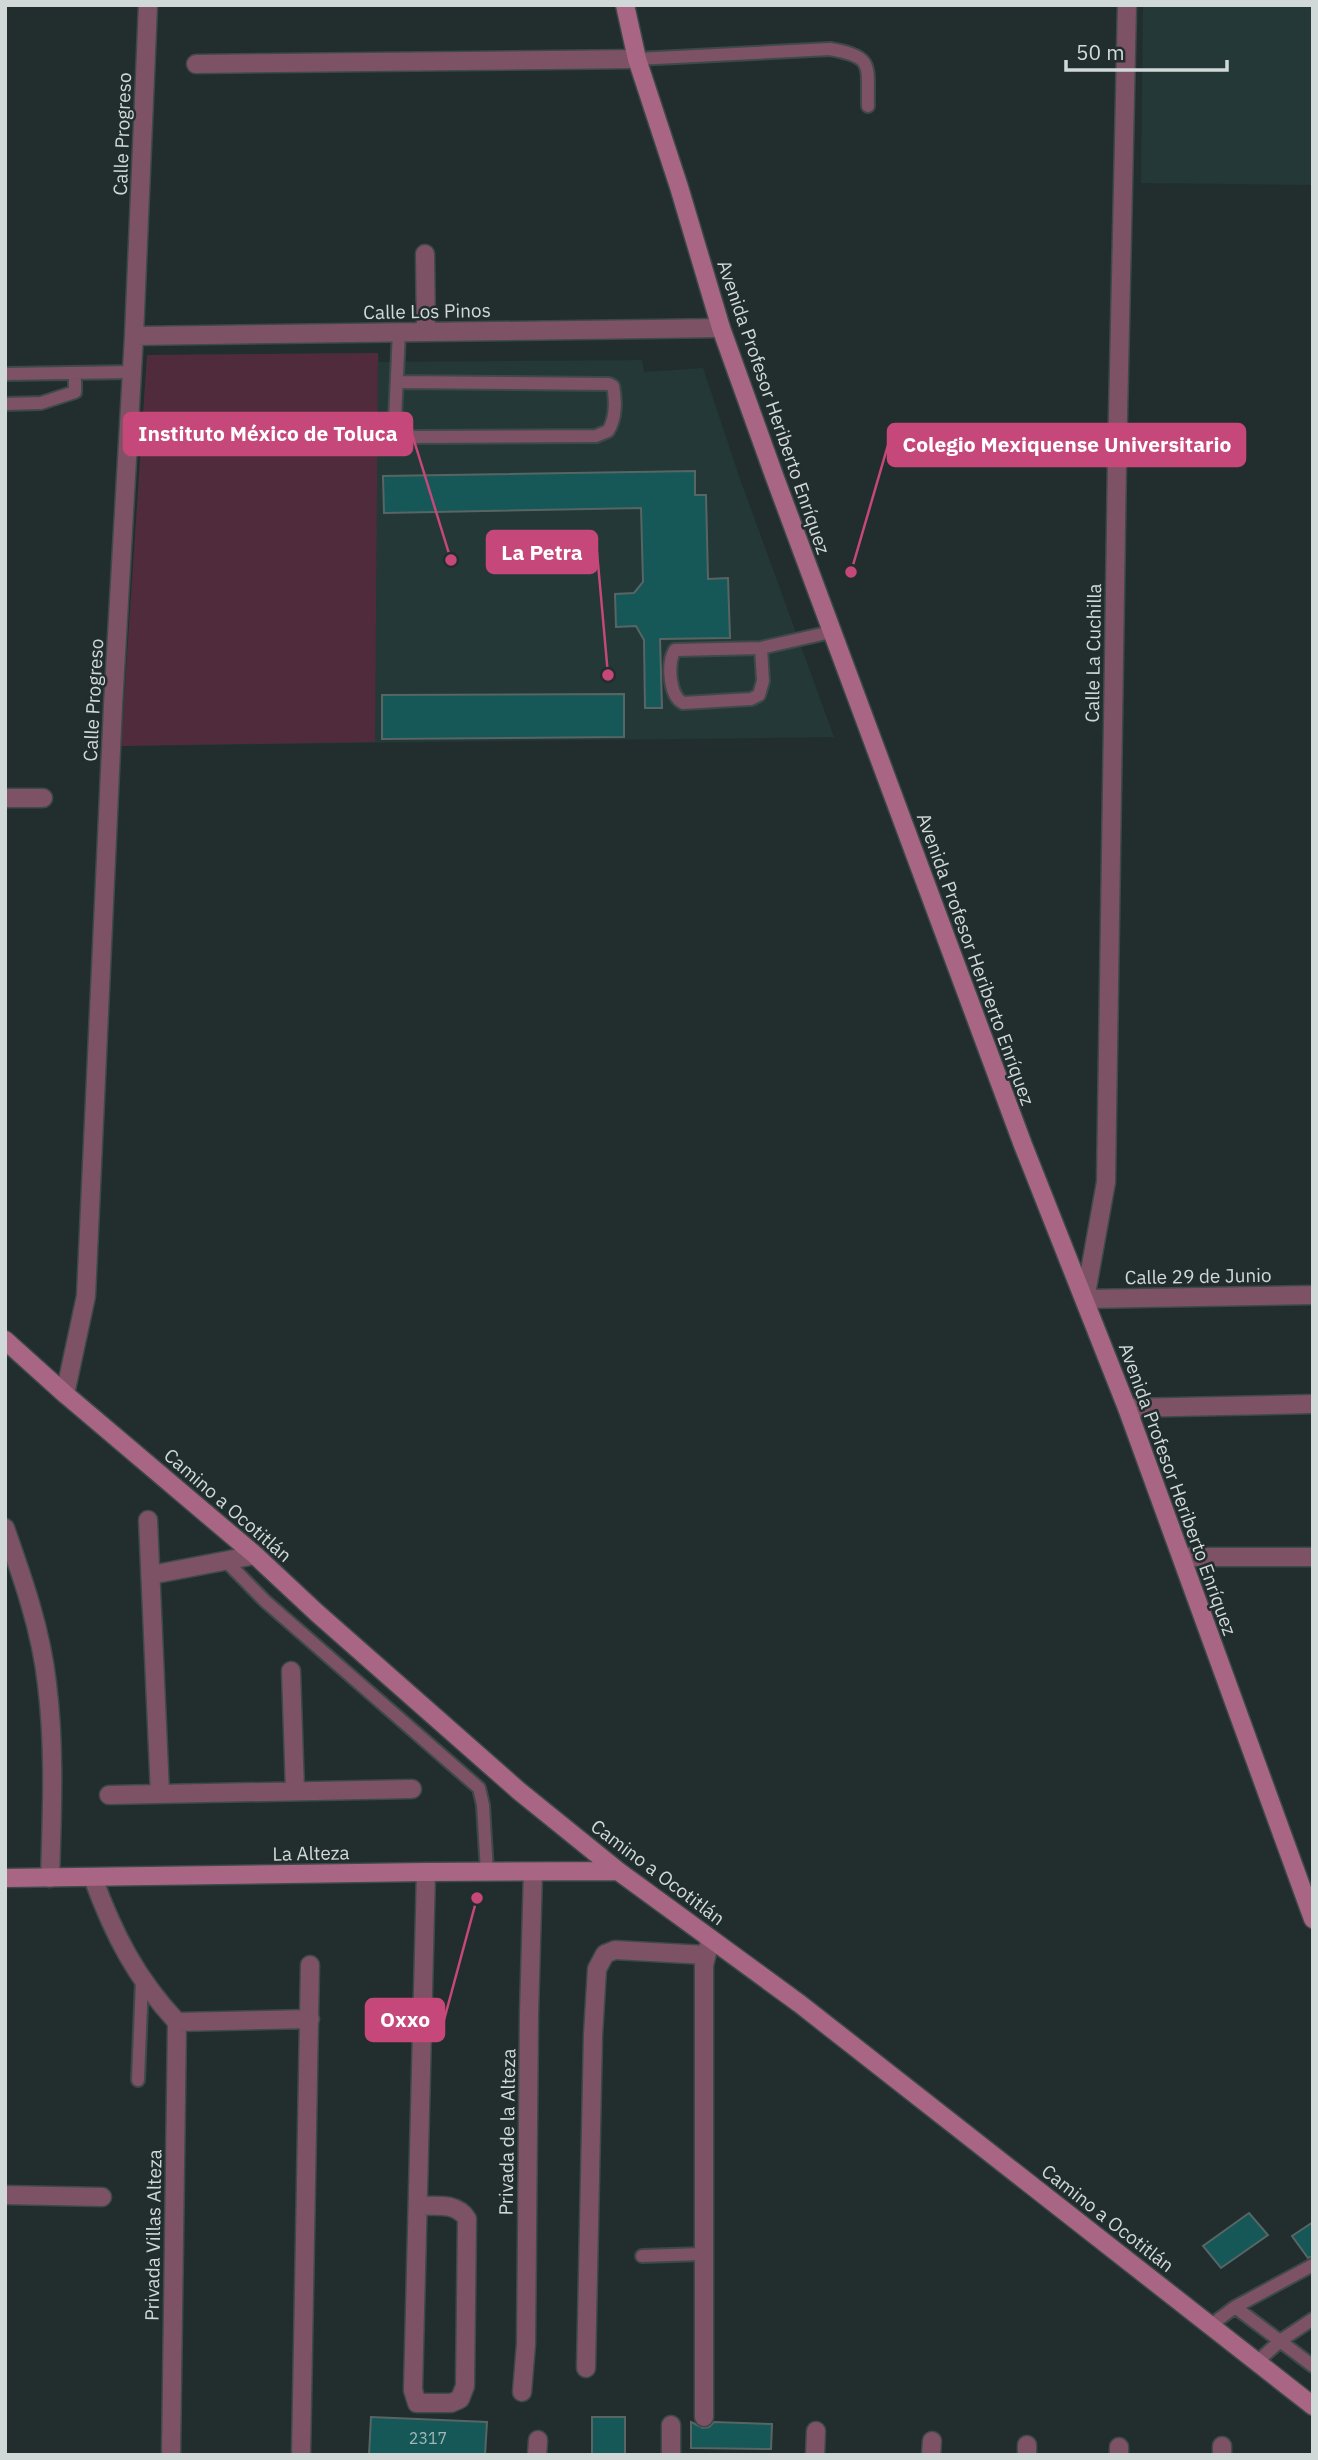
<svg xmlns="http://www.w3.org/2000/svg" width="1318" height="2460" font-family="'IBM Plex Sans',sans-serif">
  <rect width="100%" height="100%" fill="#222e2e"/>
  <path fill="#233837" d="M1143 5H1313V185L1141 183Z
    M378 353 379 362 642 360 644 372 703 368 740 479 834 737 121 746 147 355Z"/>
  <path fill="#502b3b" d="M378 353 375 742 121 746 147 355Z"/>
  <path fill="#165757" stroke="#586565" stroke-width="2" d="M695 471V495H706L708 579 728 578 730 638 660 639 662 708H645L644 640 636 626 616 627 615 594 634 593 643 582 641 508 384 513 383 476Z
    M624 694V737L382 739V695Z
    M1249 2213 1268 2235 1221 2268 1203 2246Z
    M1313 2222V2256L1308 2258 1292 2236Z
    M371 2417 487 2422 485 2455H369Z
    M592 2417H625V2455H592Z
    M691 2422 703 2428 709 2427 714 2422 772 2424 771 2449 691 2448Z"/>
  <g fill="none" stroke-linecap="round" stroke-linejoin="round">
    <defs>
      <path id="lane" d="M637 59 830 49C875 57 867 65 868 106
        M5 374 132 372
        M397 382 609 384 613 386C616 400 616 419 608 431L596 436 414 437C402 434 398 430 395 418L399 332
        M5 404 41 403 75 392V373
        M761 648 763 681 759 695 751 699 683 703C669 696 667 662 675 650L761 648 831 632
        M225 1560 265 1601 479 1788 483 1805 487 1872
        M138 2080 142 1981
        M642 2256 702 2254
        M1235 2307 1313 2366
        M1211 2325 1235 2307 1313 2265
        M1258 2361 1280 2341 1313 2319"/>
      <path id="street" d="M1127 5 1117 461 1106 1182 1085 1299 1313 1295
        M196 64 637 59
        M425 254 426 332
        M134 336 721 328
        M5 798H43
        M65 1394 86 1296 113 706 134 336 148 5
        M1127 1408 1313 1404
        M148 1520 160 1794
        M5 1528C23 1579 41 1630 47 1684 55 1748 52 1813 50 1878
        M1182 1557H1313
        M151 1575 255 1555
        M291 1671 295 1791
        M109 1795 412 1789
        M93 1878C114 1935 136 1978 177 2022L171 2455
        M177 2022 310 2019
        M5 2195 102 2197
        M418 2206C435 2206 457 2202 467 2219L465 2386 460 2399 451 2403H417L413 2390 426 1872
        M586 2368 593 2035 597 1969 605 1954 615 1950 706 1955
        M522 2392 526 2344 529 2014 533 1872
        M704 2417V1965L709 1945
        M301 2455 310 1965
        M537 2455 538 2440
        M671 2455V2425
        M815 2455 816 2431
        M931 2455 932 2441
        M1027 2455V2445
        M1119 2455V2447
        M1222 2455V2446"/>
      <path id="secondary" d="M625 5 637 59 679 187 721 328 775 478 1023 1145 1127 1408 1313 1919
        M5 1340 65 1394 255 1555 317 1613 519 1791 618 1871 800 2004 1313 2406
        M5 1878 426 1872 618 1871"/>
    </defs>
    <use href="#lane" stroke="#3e4949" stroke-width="16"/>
    <use href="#street" stroke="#3e4949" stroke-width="21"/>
    <use href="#secondary" stroke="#3e4949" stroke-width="21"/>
    <use href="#lane" stroke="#7c5264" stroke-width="12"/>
    <use href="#street" stroke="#7c5264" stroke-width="18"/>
    <use href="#secondary" stroke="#a96684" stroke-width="18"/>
  </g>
  <g text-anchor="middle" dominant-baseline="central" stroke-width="5" stroke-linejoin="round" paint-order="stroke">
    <g font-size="16" fill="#a2b8b8">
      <text x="428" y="2438">2317</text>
    </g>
    <g font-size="19" fill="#d1d8d8" stroke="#222e2e">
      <text transform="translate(122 134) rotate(-88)">Calle Progreso</text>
      <text transform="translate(427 311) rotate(-1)">Calle Los Pinos</text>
      <text transform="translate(774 407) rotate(71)">Avenida Profesor Heriberto Enríquez</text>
      <text transform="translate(1093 653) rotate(-89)">Calle La Cuchilla</text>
      <text transform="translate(93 700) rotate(-87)">Calle Progreso</text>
      <text transform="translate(976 959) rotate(70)">Avenida Profesor Heriberto Enríquez</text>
      <text transform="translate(1198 1276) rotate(-1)">Calle 29 de Junio</text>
      <text transform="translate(1178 1489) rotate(70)">Avenida Profesor Heriberto Enríquez</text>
      <text transform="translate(228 1505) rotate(41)">Camino a Ocotitlán</text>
      <text transform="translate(311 1853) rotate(-1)">La Alteza</text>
      <text transform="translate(658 1872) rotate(37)">Camino a Ocotitlán</text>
      <text transform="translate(507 2132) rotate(-89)">Privada de la Alteza</text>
      <text transform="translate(1108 2218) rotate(38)">Camino a Ocotitlán</text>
      <text transform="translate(153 2235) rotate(-89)">Privada Villas Alteza</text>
    </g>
  </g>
  <path fill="none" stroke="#c6487a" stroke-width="2.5" d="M451 560L412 434M851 572L888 445M608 675L597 552M477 1898L444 2020"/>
  <g fill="#c6487a" stroke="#222e2e" stroke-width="2.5">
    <circle cx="451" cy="560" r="7"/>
    <circle cx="851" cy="572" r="7"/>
    <circle cx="608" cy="675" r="7"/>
    <circle cx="477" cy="1898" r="7"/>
  </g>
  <g fill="#c6487a" stroke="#c6487a" stroke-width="2.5">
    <rect x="124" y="413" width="288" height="42" rx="7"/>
    <rect x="888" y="424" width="357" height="42" rx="7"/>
    <rect x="487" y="531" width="110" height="42" rx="7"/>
    <rect x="366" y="1999" width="78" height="42" rx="7"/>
  </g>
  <g font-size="21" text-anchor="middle" font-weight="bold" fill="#fff">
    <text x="268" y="441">Instituto México de Toluca</text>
    <text x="1067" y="452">Colegio Mexiquense Universitario</text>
    <text x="542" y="560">La Petra</text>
    <text x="405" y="2027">Oxxo</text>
  </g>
  <rect width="1318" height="2460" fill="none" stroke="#d1d8d8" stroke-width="14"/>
  <path d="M1066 60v10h161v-10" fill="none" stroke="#d1d8d8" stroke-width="3.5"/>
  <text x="1076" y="60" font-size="21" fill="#d1d8d8" stroke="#222e2e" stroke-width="5" paint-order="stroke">50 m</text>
</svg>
